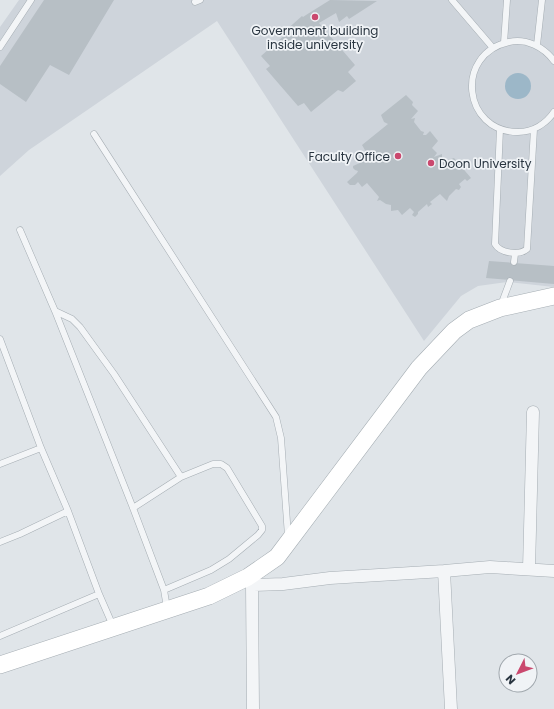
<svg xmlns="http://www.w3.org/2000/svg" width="554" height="709" font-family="Poppins,sans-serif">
  <rect width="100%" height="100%" fill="#e0e5e9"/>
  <path fill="#ced4db" d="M19 0H554V287L507 282 478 286 461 296 424 341 217 21 29 150 0 176V27Z"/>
  <path fill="#9cb7c8" d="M505 86a13 13 0 1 1 26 0a13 13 0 1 1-26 0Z"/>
  <path fill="#b7bfc5" d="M44 0H114L69 75 50 65 26 102 0 84V66Z
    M330 0 377 1 349 19 347 16 339 22 336 13 319 23 355 65 348 72 356 81 343 92 338 90 311 112 304 103 298 106 266 69 270 66 261 56 286 34 284 32 302 16 303 17 306 15Z
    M406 95 413 102 412 105 418 111 411 119 415 118 414 122 421 131 424 132 423 135H426L430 131 438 141 432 148 437 153 434 157 442 154V157L445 161 454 158 471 178 467 181 465 179 459 184 461 187 459 190 456 189 449 196 447 201 440 194 430 202 432 204 428 207 427 204 418 212V214L415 217 412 215 414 212 410 208 402 215 398 210 391 211V205L386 204 380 200 377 201 379 197 367 183 362 187 358 182 355 185H350L347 182 357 173 358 171 355 170 353 168V166L362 162 359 158 366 152 362 145 388 124 384 122 381 115Z
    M489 261 554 266V284L486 278Z"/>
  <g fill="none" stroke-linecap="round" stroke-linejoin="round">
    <defs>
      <path id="service" d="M452 0 493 48
        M195 2 200 0
        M504 43 507 0
        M537 45 542 0
        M0 47 31 0
        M554 61C544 47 526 38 509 42 454 54 463 132 518 132 533 132 546 124 554 112
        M500 129 495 244C500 253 519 256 527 249L534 129
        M94 134 276 417 281 438 288 536
        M20 230 55 311 133 508 164 590 167 608
        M514 262 515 254
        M501 305 510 281
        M55 311 72 319 80 327 114 374 181 477
        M0 339 41 448 68 511 99 594 113 626
        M0 464 41 448
        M133 508 181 477 213 464H221L227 468 262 526V530L258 535 229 559 211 570 164 590
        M0 542 20 534 68 511
        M0 636 99 594"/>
      <path id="minor" d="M529 569 533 412
        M444 571 451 709
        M249 578 252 585 253 709
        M252 585 283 584 330 578 444 571 490 567 554 571"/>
      <path id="secondary" d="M0 665 209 596 248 577 277 557 419 368 454 331 469 320 500 308 554 296"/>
    </defs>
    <use href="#service" stroke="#a5adb3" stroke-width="7"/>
    <use href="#minor" stroke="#a5adb3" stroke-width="13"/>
    <use href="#secondary" stroke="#a5adb3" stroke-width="18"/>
    <use href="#service" stroke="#f3f5f7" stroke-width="6"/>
    <use href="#minor" stroke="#f3f5f7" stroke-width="12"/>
    <use href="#secondary" stroke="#fff" stroke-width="17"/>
  </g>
  <g fill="#ca486e" stroke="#f0f3f6" stroke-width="1.5">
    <circle cx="315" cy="17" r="4"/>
    <circle cx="398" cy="156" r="4"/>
    <circle cx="431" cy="163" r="4"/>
  </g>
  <g text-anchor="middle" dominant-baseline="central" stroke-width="3.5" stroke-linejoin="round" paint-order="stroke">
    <g font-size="12" fill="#293540" stroke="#f0f3f6">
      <text x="315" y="30">Government building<tspan x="315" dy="14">inside university</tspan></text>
      <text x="390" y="156" text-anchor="end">Faculty Office</text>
      <text x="439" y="163" text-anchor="start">Doon University</text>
    </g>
  </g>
  <g transform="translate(518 673) rotate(228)"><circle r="19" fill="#f0f3f6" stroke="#a0a7ad"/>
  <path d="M0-3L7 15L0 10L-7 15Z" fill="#ca486e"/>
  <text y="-6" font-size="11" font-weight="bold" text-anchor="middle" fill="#293540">N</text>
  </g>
</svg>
